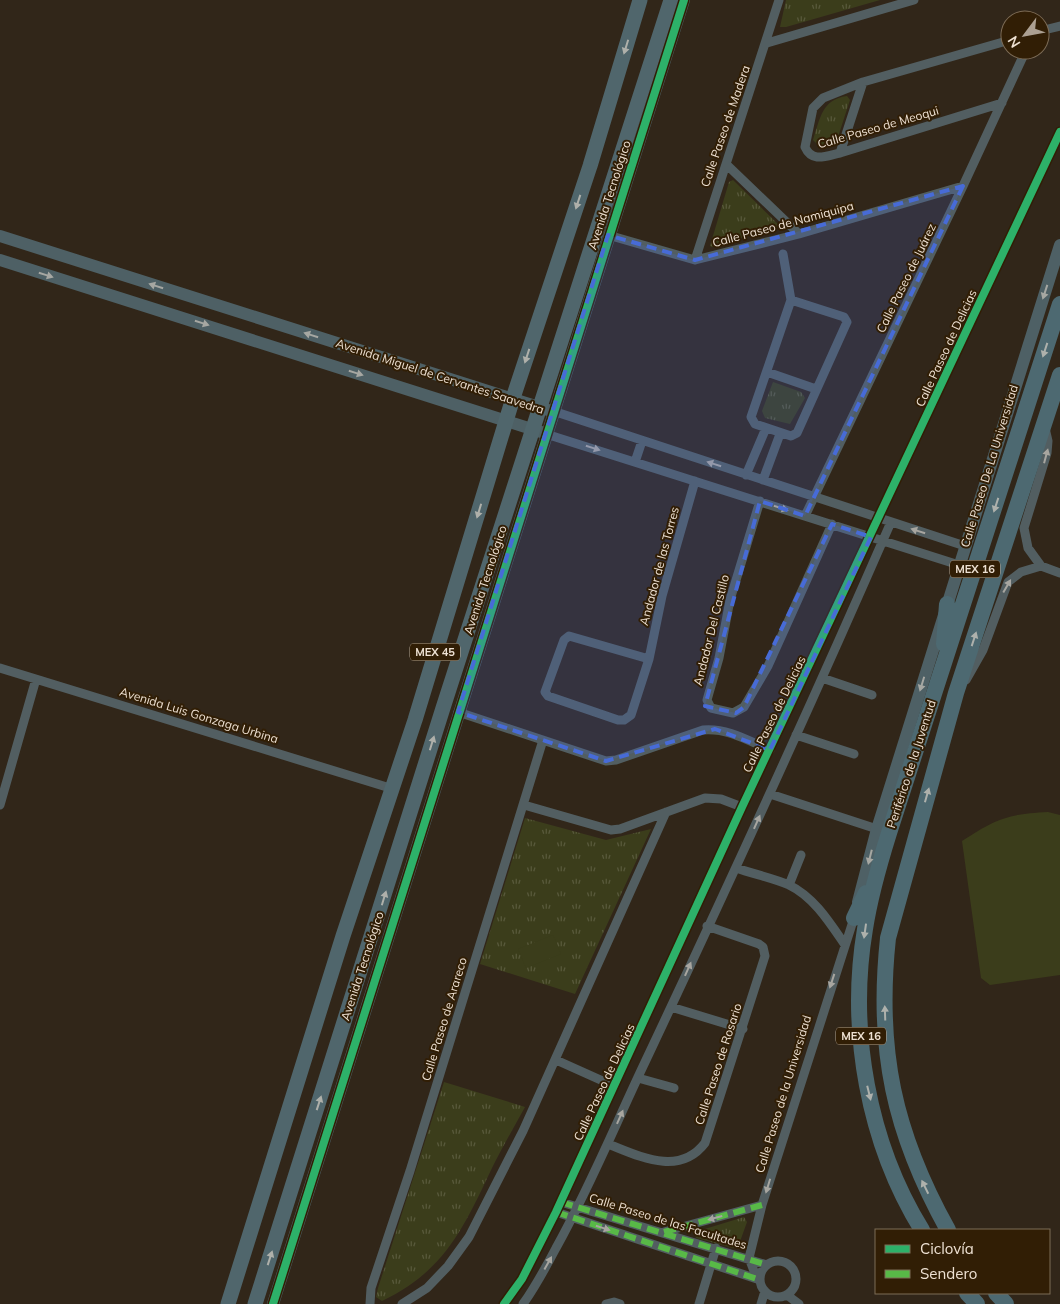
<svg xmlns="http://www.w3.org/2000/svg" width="1060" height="1304" font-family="Mulish,sans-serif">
  <defs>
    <pattern id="grass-tufts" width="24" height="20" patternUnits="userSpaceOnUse" patternTransform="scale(1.25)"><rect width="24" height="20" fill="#3b3d1b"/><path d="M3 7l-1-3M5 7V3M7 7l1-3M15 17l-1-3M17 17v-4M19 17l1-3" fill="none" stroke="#58593b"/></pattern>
  </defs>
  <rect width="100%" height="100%" fill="#312619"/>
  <path fill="url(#grass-tufts)" d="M786 0H880L786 27H780Z
    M847 96 850 100 836 143 821 148 813 140C820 119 822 99 847 96Z
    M733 180 780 226 712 247 710 246 729 182Z
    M773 382 801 392 805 398 790 424 765 418 762 411Z
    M525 818 606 840 651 829 575 994 480 964Z
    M444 1082 525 1107C514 1127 502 1148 492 1168 464 1227 445 1271 382 1301L376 1297 378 1288Z
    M744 1217 747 1222 738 1247 733 1248 696 1238 695 1232Z"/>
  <path fill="#3b3d1b" d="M1048 812 1060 815V975L990 985 981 978 962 841C996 819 1007 814 1048 812Z
    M553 935 561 954 526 968 518 949Z"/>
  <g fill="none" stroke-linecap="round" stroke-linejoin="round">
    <path stroke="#525e61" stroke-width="9" d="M1040 31 1060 26
      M767 43 914 0
      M1002 103 840 153C826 156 812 163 805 147L813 108 823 98 863 82 1010 40
      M840 153 863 82
      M726 164 799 234
      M608 235 695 260 799 234 963 186
      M783 254 791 300 751 417 755 424 791 436 797 433 847 322 844 317 791 300
      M695 260 779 0
      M767 372 816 389
      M553 411 965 546
      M546 434 959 565
      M635 462 642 441
      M746 475 766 428
      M763 480 780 434
      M760 501 730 600 719 658 707 700 711 708 733 713 744 707 768 666 832 524
      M805 516 963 186 1026 50
      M1041 566 1028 548 1024 528 1047 453 1048 441 1045 428
      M649 659 569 636 564 640 545 692 548 696 618 720H624L631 715 649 659 662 596 695 481
      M0 668 390 788
      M822 678 872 695
      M966 680 983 650 1008 582 1021 572 1041 566 1060 573
      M458 712 606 761 616 760 703 730C728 728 747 740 770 750
      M796 735 854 754
      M770 794 877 829
      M0 805 36 679
      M524 805 611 830 620 829 705 798 721 799 742 807
      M736 868C753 874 773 878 789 885 814 897 830 923 845 945
      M789 885 801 855
      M671 1007 743 1029
      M556 1060 614 1086
      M638 1078 674 1088
      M608 1144C639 1156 679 1177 705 1143L765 956 763 947 759 944 707 926
      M561 1202 767 1265
      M556 1212 760 1280
      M664 1232 762 1205
      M760 1279a18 18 0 1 1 36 0a18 18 0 1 1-36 0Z
      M757 1279 749 1258 762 1205 854 918
      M787 1295 799 1304
      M370 1304 371 1288 410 1171 543 740
      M402 1304 427 1288 448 1266 469 1237 523 1131 666 812
      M504 1304 522 1279 556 1212 742 807 1060 132
      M523 1304C536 1286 546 1267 556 1248 590 1187 616 1123 646 1060 730 882 812 703 891 522
      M606 1304 614 1302 620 1304
      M699 1304 716 1248
      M761 1304 765 1291"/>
    <path stroke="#4e6065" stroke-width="12" d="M0 236 548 410
      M0 260 541 432
      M858 902 877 829 1060 245
      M273 1304 684 0"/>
    <path stroke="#50666c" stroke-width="15" d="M228 1304 343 936 415 720 513 398 590 166 640 0
      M255 1304 443 708 671 0"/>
    <path stroke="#4d6971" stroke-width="16" d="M944 644 947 604
      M854 918 866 893
      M922 1230C868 1143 848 1030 865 929 870 896 879 865 889 833L1060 304
      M948 1230C894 1133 876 1050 888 938L956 693 1060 375
      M967 1293 977 1304
      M996 1293 1006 1304"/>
    <path stroke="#58b947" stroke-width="6" stroke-dasharray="12 6" stroke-linecap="butt" d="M561 1202 767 1265
      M556 1212 760 1280
      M664 1232 762 1205"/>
    <defs>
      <path id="cycleway" d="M273 1304 684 0
        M504 1304 522 1279 556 1212 742 807 1060 132"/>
    </defs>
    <use href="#cycleway" stroke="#311e05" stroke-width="11"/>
    <use href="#cycleway" stroke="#2db169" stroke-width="8"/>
  </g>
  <defs><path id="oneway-solid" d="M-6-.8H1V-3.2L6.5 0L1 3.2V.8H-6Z" transform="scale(1.25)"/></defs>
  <g fill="#afb0aa">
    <use href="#oneway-solid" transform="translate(626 47) rotate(107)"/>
    <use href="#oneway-solid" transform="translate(578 202) rotate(108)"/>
    <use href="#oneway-solid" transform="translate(527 356) rotate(108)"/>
    <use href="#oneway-solid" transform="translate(479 511) rotate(107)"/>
    <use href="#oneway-solid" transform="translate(432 743) rotate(-73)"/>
    <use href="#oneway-solid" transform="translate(384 898) rotate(-73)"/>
    <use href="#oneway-solid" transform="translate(319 1103) rotate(-72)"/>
    <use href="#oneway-solid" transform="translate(270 1258) rotate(-72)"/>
  </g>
  <g fill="#a6a7a2">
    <use href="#oneway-solid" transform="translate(46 275) rotate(17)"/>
    <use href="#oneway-solid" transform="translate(156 286) rotate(-162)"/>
    <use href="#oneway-solid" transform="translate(1045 292) rotate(108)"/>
    <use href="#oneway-solid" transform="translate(202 323) rotate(18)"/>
    <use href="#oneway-solid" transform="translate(311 335) rotate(-162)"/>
    <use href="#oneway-solid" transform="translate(356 373) rotate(17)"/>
    <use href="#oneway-solid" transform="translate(922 684) rotate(107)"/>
    <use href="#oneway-solid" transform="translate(870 857) rotate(104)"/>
  </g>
  <g fill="#aeb1ac">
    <use href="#oneway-solid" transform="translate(1045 350) rotate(108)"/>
    <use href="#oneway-solid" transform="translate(996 505) rotate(108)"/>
    <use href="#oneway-solid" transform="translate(974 639) rotate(-72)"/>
    <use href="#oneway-solid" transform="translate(927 795) rotate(-74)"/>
    <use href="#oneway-solid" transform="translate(865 931) rotate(98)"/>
    <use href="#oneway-solid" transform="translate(885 1013) rotate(-92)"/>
    <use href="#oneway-solid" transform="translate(869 1093) rotate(76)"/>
    <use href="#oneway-solid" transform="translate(925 1187) rotate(-116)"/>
  </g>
  <g fill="#a8a6a0">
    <use href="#oneway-solid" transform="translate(593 448) rotate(18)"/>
    <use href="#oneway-solid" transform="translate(1046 456) rotate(-75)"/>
    <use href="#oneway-solid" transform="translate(714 464) rotate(-162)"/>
    <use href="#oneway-solid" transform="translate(781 508) rotate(18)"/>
    <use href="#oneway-solid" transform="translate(918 531) rotate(-162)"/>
    <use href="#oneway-solid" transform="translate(1007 586) rotate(-60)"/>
    <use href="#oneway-solid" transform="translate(757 822) rotate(-66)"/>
    <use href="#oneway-solid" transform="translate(688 969) rotate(-66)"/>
    <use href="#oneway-solid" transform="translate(832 981) rotate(108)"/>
    <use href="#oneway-solid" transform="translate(620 1117) rotate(-66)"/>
    <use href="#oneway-solid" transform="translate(768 1186) rotate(107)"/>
    <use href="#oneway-solid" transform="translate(715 1218) rotate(165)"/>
    <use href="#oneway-solid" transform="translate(603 1228) rotate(18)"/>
    <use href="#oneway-solid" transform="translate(548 1263) rotate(-61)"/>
  </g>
  <path fill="#476bd7" fill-opacity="0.2" stroke="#476bd7" stroke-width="4" stroke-dasharray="10 6" stroke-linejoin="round" d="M963 186 805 516 760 501 705 706 736 713 744 707 832 524 871 537 770 750 715 729 606 761 458 712 608 235 695 260Z"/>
  <g text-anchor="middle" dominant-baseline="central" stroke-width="4" stroke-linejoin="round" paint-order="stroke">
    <g fill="#311e05" stroke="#b5a695" stroke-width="1">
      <rect x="950" y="560.5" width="50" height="17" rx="4"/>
      <rect x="410" y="643.5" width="50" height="17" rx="4"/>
      <rect x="836" y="1027.5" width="50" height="17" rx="4"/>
    </g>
    <g font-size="11" font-weight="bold" fill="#eee1d3">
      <text x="975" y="569">MEX 16</text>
      <text x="435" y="652">MEX 45</text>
      <text x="861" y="1036">MEX 16</text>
    </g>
    <g font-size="12" fill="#eee1d3" stroke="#311e05">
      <text transform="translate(725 126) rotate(-71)">Calle Paseo de Madera</text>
      <text transform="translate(878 127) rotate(-16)">Calle Paseo de Meoqui</text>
      <text transform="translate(609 195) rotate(-72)">Avenida Tecnológico</text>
      <text transform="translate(783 224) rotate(-15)">Calle Paseo de Namiquipa</text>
      <text transform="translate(906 278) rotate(-64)">Calle Paseo de Juárez</text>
      <text transform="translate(946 348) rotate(-65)">Calle Paseo de Delicias</text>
      <text transform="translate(440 376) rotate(18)">Avenida Miguel de Cervantes Saavedra</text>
      <text transform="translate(989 466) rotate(-73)">Calle Paseo De La Universidad</text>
      <text transform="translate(659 566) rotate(-75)">Andador de las Torres</text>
      <text transform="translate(485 580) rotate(-72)">Avenida Tecnológico</text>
      <text transform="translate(711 630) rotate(-76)">Andador Del Castillo</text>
      <text transform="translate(774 714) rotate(-64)">Calle Paseo de Delicias</text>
      <text transform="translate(199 715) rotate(17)">Avenida Luis Gonzaga Urbina</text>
      <text transform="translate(911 764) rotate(-72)">Periférico de la Juventud</text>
      <text transform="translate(362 966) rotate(-72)">Avenida Tecnológico</text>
      <text transform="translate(444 1019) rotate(-73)">Calle Paseo de Arareco</text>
      <text transform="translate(718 1064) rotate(-72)">Calle Paseo de Rosario</text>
      <text transform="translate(604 1082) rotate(-65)">Calle Paseo de Delicias</text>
      <text transform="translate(783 1094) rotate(-73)">Calle Paseo de la Universidad</text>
      <text transform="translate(668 1221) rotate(17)">Calle Paseo de las Facultades</text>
    </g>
  </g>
  <rect x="875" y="1229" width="175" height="65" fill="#311e05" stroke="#7d6c57"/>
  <rect x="885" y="1245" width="25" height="8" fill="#2db169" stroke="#7d6c57"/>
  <text x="920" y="1254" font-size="15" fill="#eee1d3">Ciclovía</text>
  <rect x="885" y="1270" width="25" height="8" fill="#58b947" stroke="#7d6c57"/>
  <text x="920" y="1279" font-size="15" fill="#eee1d3">Sendero</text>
  <g transform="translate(1025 35) rotate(238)"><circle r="24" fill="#311e05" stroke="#7d6c57"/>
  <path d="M0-4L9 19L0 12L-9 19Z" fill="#aca092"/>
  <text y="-8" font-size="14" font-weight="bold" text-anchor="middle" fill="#eee1d3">N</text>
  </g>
</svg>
